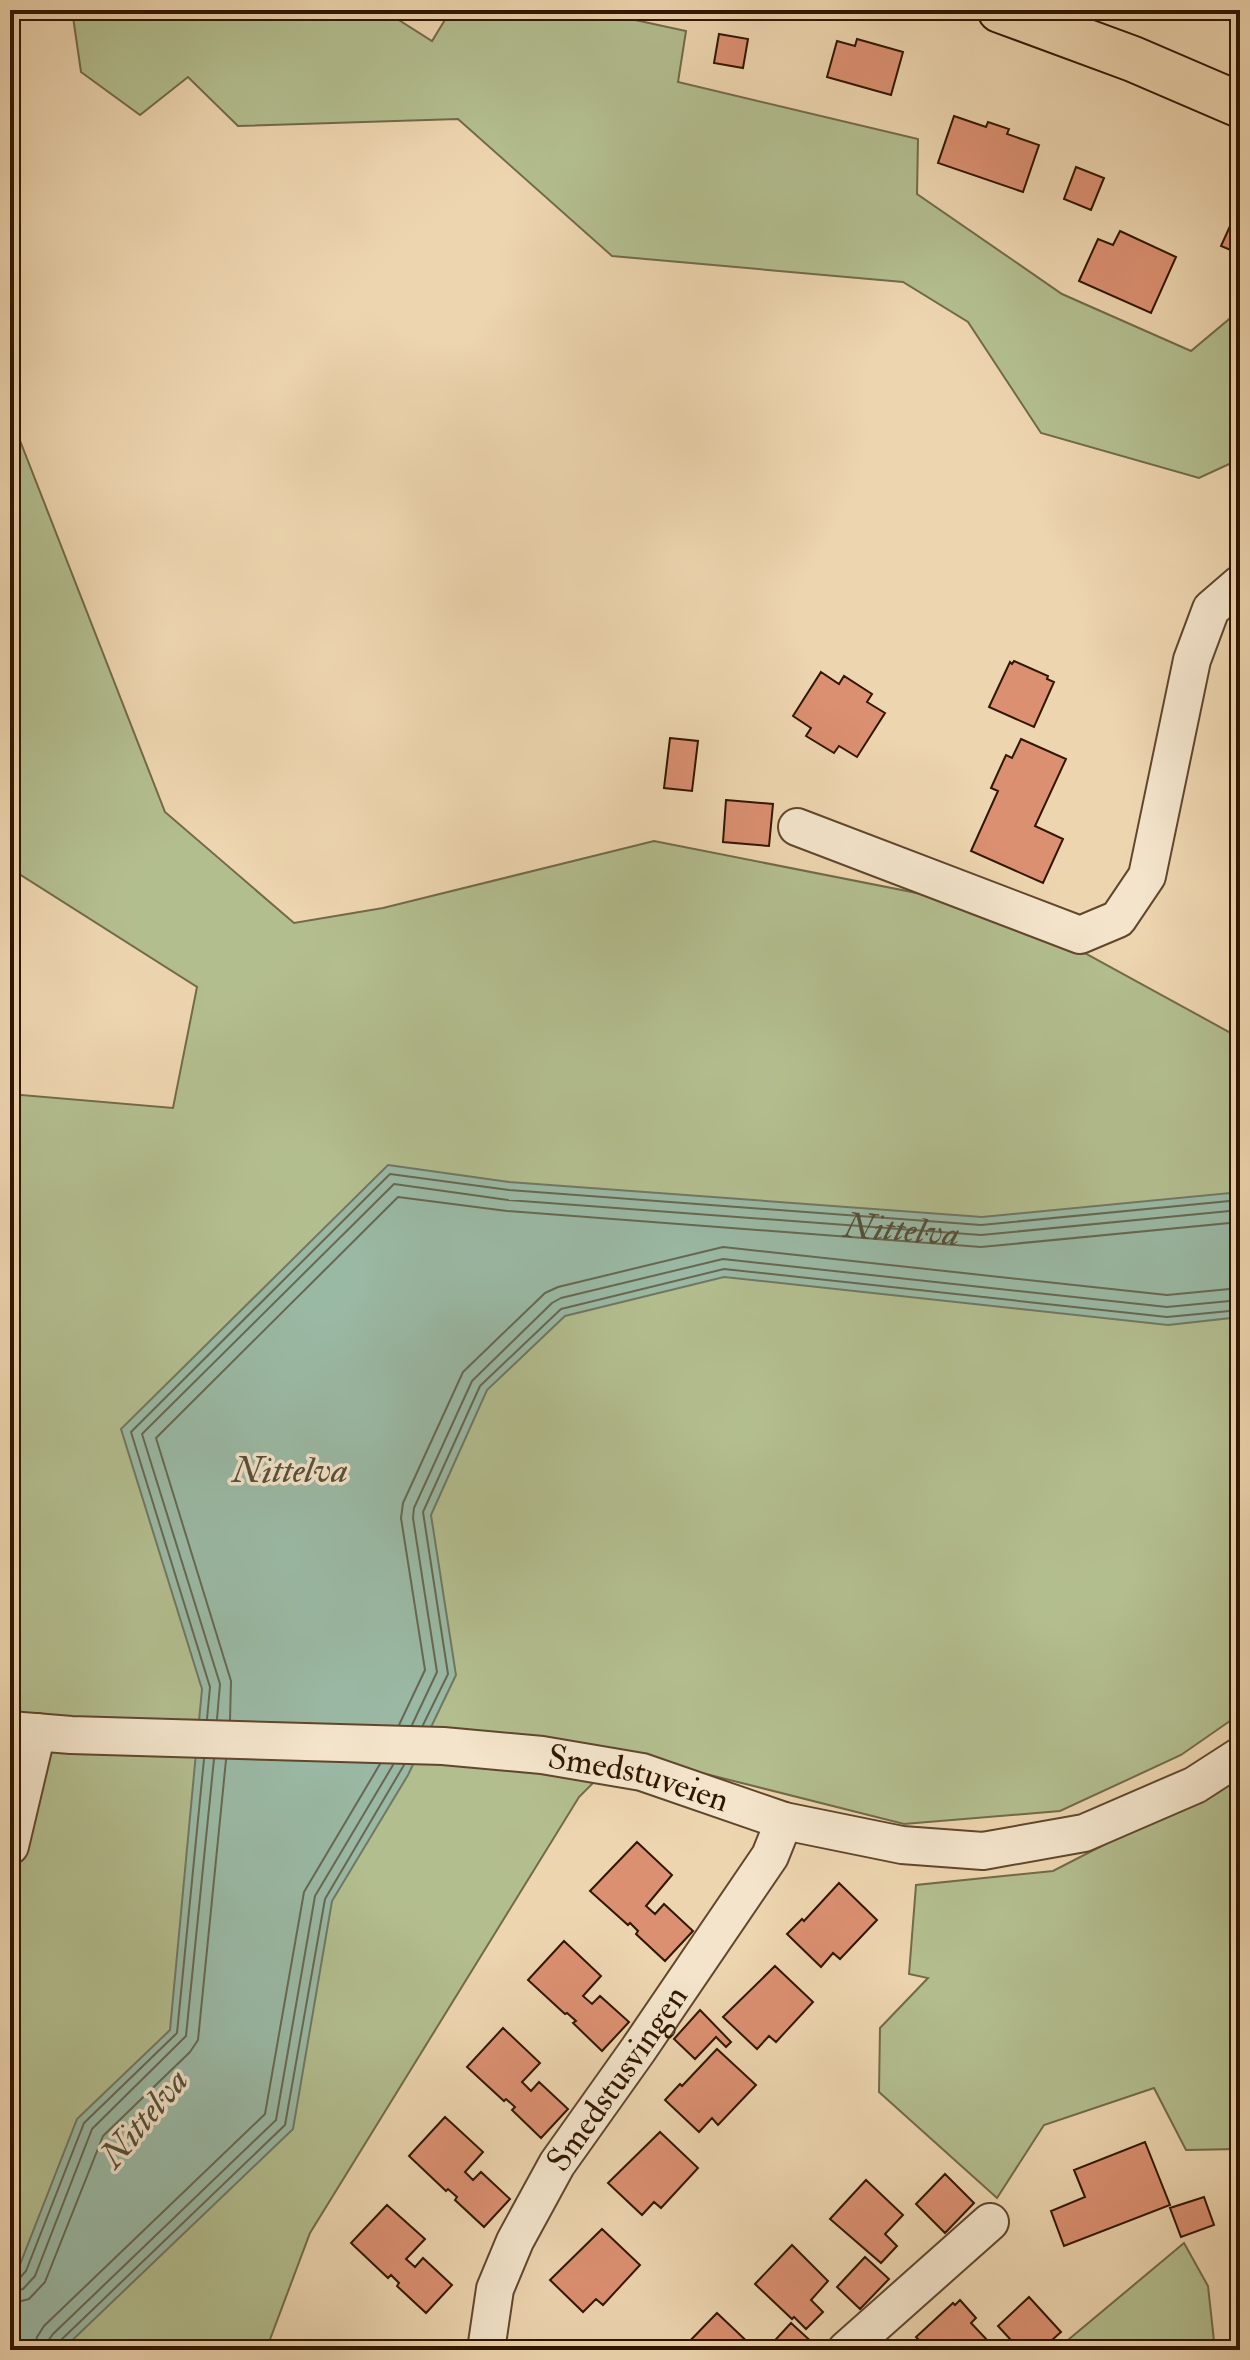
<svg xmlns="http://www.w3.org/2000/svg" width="1250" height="2360" font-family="'IM FELL Double Pica',serif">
  <rect width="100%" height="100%" fill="#edd5af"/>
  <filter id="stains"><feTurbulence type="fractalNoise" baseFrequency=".0025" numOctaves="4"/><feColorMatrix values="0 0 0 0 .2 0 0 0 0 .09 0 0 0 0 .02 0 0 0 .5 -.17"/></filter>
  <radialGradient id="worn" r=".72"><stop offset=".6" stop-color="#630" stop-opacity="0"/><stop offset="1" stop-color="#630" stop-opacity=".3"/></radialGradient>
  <path fill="#b3be8f" stroke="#726a48" stroke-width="2" d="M72 10H383L432 41 451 10H589L686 31 678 82 918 139 917 194 1062 294 1191 351 1240 310V459L1199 478 1041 433 968 322 903 282 612 256 458 119 238 126 188 77 140 115 81 72Z
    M10 415 165 812 294 923 383 908 654 841 1008 911 1240 1038V1714L1181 1755 1060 1811 904 1824 623 1753 579 1797 310 2233 266 2350H10V1754L14 1738 10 1735V1094L173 1108 197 987 13 870 10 863Z
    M1240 1775V2149L1186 2150 1154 2088 1044 2125 997 2198 879 2092 880 2028 928 1978 909 1974 916 1885 1053 1871Z
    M1184 2243 1208 2286 1215 2350H1056Z"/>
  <path fill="#9ab9a5" stroke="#707863" stroke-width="2" d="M388 1165 509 1182 982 1217 1240 1192V1317L1168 1325 724 1277 565 1316 487 1390 431 1515 456 1675 408 1775 332 1901 293 2129 62 2350H10V2277L19 2267 77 2119 170 2030 202 1689 121 1429Z"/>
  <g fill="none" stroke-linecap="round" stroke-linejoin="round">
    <g stroke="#666852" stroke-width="2">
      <path d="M207 1719 210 1687 131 1432 390 1174 509 1190 981 1225 1240 1200"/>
      <path id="s1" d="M217 1719 220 1684 142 1434 394 1184 508 1200 981 1235 1240 1210"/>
      <path d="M230 1720 231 1681 156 1438 398 1197 507 1211 981 1247 1240 1222"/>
      <path d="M399 1725 425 1670 401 1518 403 1503 463 1372 545 1293 558 1287 723 1247 1167 1295 1240 1288"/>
      <path d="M412 1725 437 1672 413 1518 414 1508 472 1381 552 1303 561 1298 723 1259 1167 1307 1240 1300"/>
      <path d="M423 1725 448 1674 423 1512 480 1386 561 1309 724 1269 1167 1317 1240 1310"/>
      <path d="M10 2282 17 2281 26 2271 84 2123 177 2033 204 1759"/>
      <path d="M10 2292 23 2289 35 2276 92 2129 186 2036 214 1759"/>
      <path d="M10 2304 29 2299 45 2282 103 2136 190 2052 198 2040 226 1760"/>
      <path d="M35 2350 37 2337 44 2326 265 2114 304 1892 380 1764"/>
      <path d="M47 2350 48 2341 53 2334 276 2120 315 1896 393 1765"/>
      <path d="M57 2350 60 2341 285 2125 325 1899 404 1765"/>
    </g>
  </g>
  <path fill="#db9071" stroke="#311600" stroke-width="2" d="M719 34 748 39 743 68 714 63Z
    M857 39 903 52 891 95 827 77 837 41 855 46Z
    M954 116 986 127 988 122 1009 129 1007 134 1039 145 1023 192 938 163Z
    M1076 167 1104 178 1091 210 1064 199Z
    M1240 204V254L1221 246Z
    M1120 231 1176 257 1151 313 1079 281 1098 239 1113 245Z
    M1014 661 1048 676 1047 679 1054 682 1034 727 989 707 1010 662 1012 664Z
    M821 672 839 684 844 676 872 694 867 702 885 713 857 757 839 746 834 753 806 736 811 728 793 716Z
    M670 738 698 741 692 791 664 788Z
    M1021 739 1066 759 1035 826 1063 839 1043 883 971 851 998 791 991 788 1006 755 1012 758Z
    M726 800 773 804 769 846 723 842Z
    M637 1842 672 1875 646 1906 655 1914 664 1904 693 1931 665 1961 636 1934 638 1931 630 1923 628 1925 590 1891Z
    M839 1883 877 1920 840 1959 833 1953 821 1967 787 1934 802 1919 804 1921Z
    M564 1941 601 1976 583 1996 592 2004 600 1996 629 2022 602 2051 573 2023 576 2021 567 2013 565 2014 528 1980Z
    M775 1966 813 2002 776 2042 769 2036 757 2049 723 2017Z
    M700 2010 731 2042 726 2047 716 2037 695 2059 674 2039Z
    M503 2028 540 2063 522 2082 531 2091 539 2082 568 2109 541 2138 512 2110 515 2107 506 2099 504 2101 467 2067Z
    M717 2049 756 2085 718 2125 712 2118 699 2132 665 2100 680 2084 682 2086Z
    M445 2117 483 2152 465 2172 473 2180 481 2172 510 2199 484 2227 455 2200 457 2197 448 2189 446 2191 409 2156Z
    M660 2132 698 2168 661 2208 654 2202 642 2215 608 2183Z
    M1145 2142 1170 2205 1064 2246 1051 2211 1085 2197 1074 2170Z
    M945 2174 974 2203 945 2233 916 2204Z
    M866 2180 903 2215 885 2234 897 2246 881 2263 830 2219Z
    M1204 2197 1214 2225 1181 2237 1170 2208Z
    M387 2205 425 2239 406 2259 415 2267 423 2258 452 2285 426 2313 397 2286 399 2283 391 2275 388 2278 351 2243Z
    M602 2229 640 2265 603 2305 596 2299 583 2312 550 2280Z
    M792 2245 828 2281 811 2300 823 2312 806 2329 794 2317 792 2319 755 2284Z
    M865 2257 889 2279 860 2309 837 2287Z
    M1029 2297 1061 2332 1041 2350H1020L998 2326Z
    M960 2300 976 2318 971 2323 989 2342 981 2350H928L916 2337 953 2303 955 2305Z
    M717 2313 754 2348 752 2350H681Z
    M791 2323 815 2345 811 2350H766Z"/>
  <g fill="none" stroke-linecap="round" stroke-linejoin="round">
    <defs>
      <g id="minor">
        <path d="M797 827 1080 935 1118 919 1147 876 1192 660 1211 609 1240 584"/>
        <path id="s2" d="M10 1730 71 1735 443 1746 542 1755 642 1772 784 1821 902 1845 983 1851 1084 1833 1195 1785 1240 1756"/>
        <path d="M10 1846 37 1732"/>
        <path id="s3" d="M486 2350 495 2289 515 2241 557 2164 638 2050 770 1856 784 1821"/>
        <path d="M846 2350 990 2222"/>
      </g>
      <path id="major" d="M1000 10 1133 59 1240 105"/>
    </defs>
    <use href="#minor" stroke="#60462c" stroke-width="40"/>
    <use href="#major" stroke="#311600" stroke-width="48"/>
    <use href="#minor" stroke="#f3e4cb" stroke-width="36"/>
    <use href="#major" stroke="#edd5af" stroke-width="44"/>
  </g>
  <g text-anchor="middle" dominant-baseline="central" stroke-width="7" stroke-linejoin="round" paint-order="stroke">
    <g font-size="34" fill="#311600" stroke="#f3e4cb">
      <text stroke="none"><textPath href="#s2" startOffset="632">Smedstuveien</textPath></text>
      <text stroke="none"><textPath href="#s3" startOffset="306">Smedstusvingen</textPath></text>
    </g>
    <g font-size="36" font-style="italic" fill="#564f3a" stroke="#f3e4cb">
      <text stroke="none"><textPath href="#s1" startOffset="1162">Nittelva</textPath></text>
      <text x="290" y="1470">Nittelva</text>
      <text transform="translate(144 2118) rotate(-50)">Nittelva</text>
    </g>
  </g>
  <rect width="1250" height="2360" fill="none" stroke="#edd5af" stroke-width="40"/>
  <rect x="12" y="12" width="1226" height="2336" fill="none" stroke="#311600" stroke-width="4"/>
  <rect x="20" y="20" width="1210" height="2320" fill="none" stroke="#311600" stroke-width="2"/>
  <rect width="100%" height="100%" filter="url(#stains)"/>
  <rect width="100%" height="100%" fill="url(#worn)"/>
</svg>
